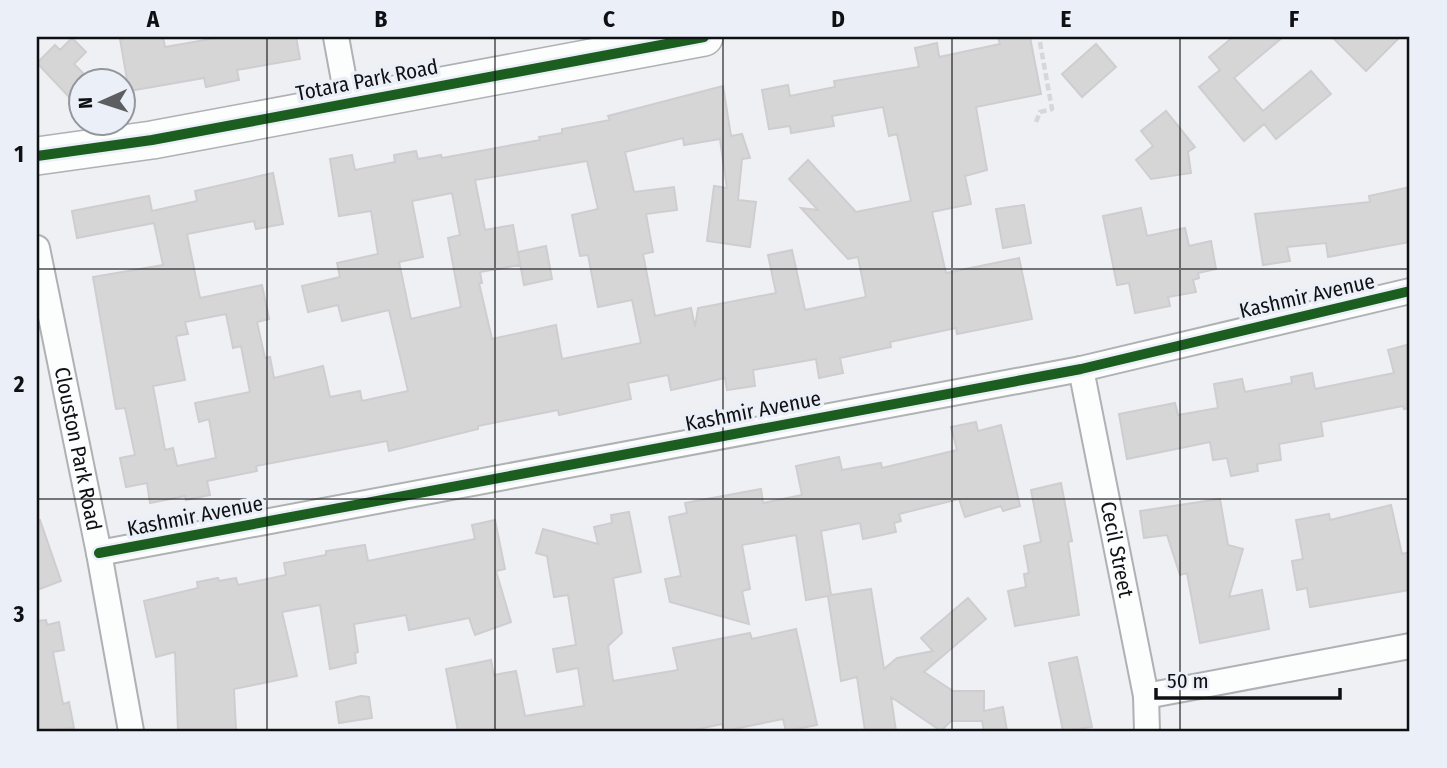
<svg xmlns="http://www.w3.org/2000/svg" width="1447" height="768" font-family="'Fira Sans Condensed',sans-serif">
  <rect width="100%" height="100%" fill="#eef0f4"/>
  <path fill="#d7d6d7" stroke="#cfcdcf" stroke-width="2" fill-rule="evenodd" d="M132 37H163L165 47 222 37H296L300 59 237 70 239 80 206 87 204 78 129 91 120 39Z
    M998 37H1030L1041 94 976 107 987 170 965 176 971 204 932 212 946 273 1019 258 1032 319 957 334 956 328 890 342 891 347 840 358 843 373 819 378 816 359 753 370 755 386 727 390 725 378 671 390 668 375 628 383 631 399 559 415 558 410 478 426V429L389 451 387 441 256 466 257 471 207 481 210 495 186 500 185 496 150 503 147 483 126 487 120 458 135 455 125 408 116 409 93 277 163 265 154 223 77 238 72 211 149 196 152 211 197 201 195 191 273 173 283 224 256 229 254 221 187 234 200 298 262 285 269 319 257 322 265 358 270 357 274 378 323 366 330 397 360 391 362 401 408 391 389 310 342 321 338 305 308 312 302 286 340 277 337 263 378 254 371 211 339 216 330 159 352 155 355 170 395 162 394 155 416 151 418 159 441 155 442 158 540 140 539 137 562 133V129L610 120 608 116 723 86 731 136 742 134 750 158 742 159 738 200 756 202 750 247 707 241 714 186 727 188 720 139 684 145 683 138 625 152 634 192 674 187 677 210 646 214 653 252 643 254 655 316 691 308 695 327 698 308 776 293 768 255 792 250 805 310 866 297 858 257 848 259 801 208 818 210 789 179 808 160 856 212 911 201 897 134 889 136 883 107 832 116 834 126 791 133 790 126 769 129 762 90 788 85 790 96 835 87 834 81 919 67 915 48 937 43 939 57 1000 44ZM587 161 598 209 572 215 580 256 588 255 598 307 632 300 641 343 562 359 556 325 492 339 479 283H482L480 272 520 265 513 225 485 230 475 180ZM452 193 460 235 448 238 461 307 411 319 399 262 423 257 412 201ZM226 314 233 348 241 346 250 392 195 403 199 422 209 419 216 458 177 466 173 448 165 450 153 386 185 380 176 336 188 334 185 322Z
    M1233 37H1283L1234 78 1263 111 1311 71 1331 94 1276 139 1264 124 1244 141 1199 87 1220 70 1209 57Z
    M1332 37H1400L1366 71Z
    M72 38 86 52 74 64 90 80H80V89L71 99 37 63 55 45 60 50Z
    M1096 44 1116 67 1082 97 1062 74Z
    M1166 111 1195 147 1188 152 1191 173 1151 179 1136 160 1153 146 1141 131Z
    M1410 187V242L1328 257 1326 243 1287 247 1290 261 1263 265 1255 214 1370 202 1369 196Z
    M1024 205 1031 243 1003 248 996 209Z
    M1141 208 1147 236 1185 228 1189 246 1211 241 1216 269 1198 273 1199 278 1193 280 1196 292 1168 297 1170 306 1135 313 1129 283 1117 285 1103 216Z
    M546 246 552 279 524 285 518 252Z
    M1410 344V408L1404 409 1403 406 1321 422 1323 436 1279 444 1281 460 1257 464 1258 471 1231 476 1227 458 1213 460 1210 442 1127 459 1119 414 1175 403 1178 415 1218 408 1214 384 1242 379 1245 392 1292 383 1291 377 1312 373 1315 389 1394 373 1388 350Z
    M976 422 978 431 1001 425 1020 506 1003 511 1001 506 965 517 959 499 899 514 901 521 894 523 896 532 863 539 860 523 821 531 831 595 871 589 884 669 897 658 933 651 921 638 968 598 986 619 924 672 953 691H984V711L1003 707 1007 731H984L982 721H951L941 731 891 697 896 731H865L857 677 841 681 828 596 806 600 796 535 742 545 750 589 742 591 749 624 670 602 665 579 681 576 669 517 687 513 685 503 761 489 763 503 802 495 796 466 839 457 842 470 881 463 882 468 957 450 951 427Z
    M1061 483 1072 541 1068 542 1079 615 1015 626 1008 591 1026 587 1024 574 1029 573 1024 546 1041 542 1031 490Z
    M1220 499 1228 545 1243 549 1229 597 1262 590 1269 629 1200 643 1187 573 1180 575 1167 535 1144 538 1140 511Z
    M1391 505 1402 554 1410 552V590L1310 607 1307 588 1297 590 1292 561 1303 559 1296 520 1329 514 1330 520Z
    M629 512 641 572 613 578 622 633 608 646 613 681 678 670 673 648 750 633 752 639 796 629 817 725 786 731 783 719 724 731 722 724 689 731H458L446 669 491 660 494 675 516 671 525 716 584 706 578 668 557 672 553 649 576 645 568 595 554 597 547 556 536 553 543 529 598 544 594 527 612 523 611 515Z
    M40 520 61 581 37 590V521Z
    M495 520 505 569 496 571 511 622 475 635 469 618 409 630 406 615 354 624 358 652 355 653 356 663 330 669 320 605 282 612 297 676 234 689 236 731H178L175 652 156 657 144 601 198 588 197 582 218 578 219 581 236 578 238 585 286 575 284 563 326 555V551L365 545 368 561 475 539 472 525Z
    M46 620 47 625 59 622 64 650 53 652 63 704 69 702 74 728 37 731V621Z
    M1077 657 1092 727 1063 731 1049 663Z
    M361 696 369 697 372 718 339 723 336 702Z"/>
  <g fill="none" stroke-linecap="round" stroke-linejoin="round">
    <defs>
      <g id="street">
        <path d="M336 37 348 102"/>
        <path id="s1" d="M37 248 99 553 131 731"/>
        <path id="s2" d="M1081 369 1146 696 1147 731"/>
        <path d="M99 553 1081 369 1410 291"/>
        <path d="M1146 696 1410 646"/>
      </g>
      <path id="secondary" d="M37 156 152 140 704 37"/>
    </defs>
    <use href="#street" stroke="#afb1b4" stroke-width="28"/>
    <use href="#secondary" stroke="#afb1b4" stroke-width="40"/>
    <path stroke="#d7d7d9" stroke-width="4.5" stroke-dasharray="7 3.5" stroke-linecap="butt" d="M1036 122 1040 112 1052 109 1039 37"/>
    <use href="#street" stroke="#fcfdfd" stroke-width="24"/>
    <use href="#secondary" stroke="#fcfdfd" stroke-width="37"/>
    <defs>
      <path id="cycleway" d="M37 156 152 140 704 37
        M99 553 1081 369 1410 291"/>
    </defs>
    <use href="#cycleway" stroke="#ebeff7" stroke-width="15"/>
    <use href="#cycleway" stroke="#1b5e20" stroke-width="10"/>
  </g>
  <path fill="none" stroke="#0f1013" stroke-width="2" stroke-opacity="0.55" d="M267 37V731M495 37V731M723 37V731M952 37V731M1180 37V731M37 269H1410M37 499H1410"/>
  <g text-anchor="middle" dominant-baseline="central" stroke-width="7" stroke-linejoin="round" paint-order="stroke">
    <g font-size="21" fill="#0f1013" stroke="#ebeff7">
      <text transform="translate(367 80) rotate(-11)">Totara Park Road</text>
      <text transform="translate(1307 296) rotate(-13)">Kashmir Avenue</text>
      <text transform="translate(753 411) rotate(-11)">Kashmir Avenue</text>
      <text stroke="none"><textPath href="#s1" startOffset="205">Clouston Park Road</textPath></text>
      <text transform="translate(195 516) rotate(-11)">Kashmir Avenue</text>
      <text stroke="none"><textPath href="#s2" startOffset="184">Cecil Street</textPath></text>
    </g>
  </g>
  <rect width="1447" height="768" fill="none" stroke="#ebeff7" stroke-width="77"/>
  <g transform="translate(102 102) rotate(267)"><circle r="33" fill="#ebeff7" stroke="#93969c" stroke-width="2"/>
  <path d="M0-5L12 26L0 18L-12 26Z" fill="#5d5e62"/>
  <text y="-10" font-size="19" font-weight="bold" text-anchor="middle" fill="#0f1013">N</text>
  </g>
  <path d="M1156 688v10h184v-10" fill="none" stroke="#0f1013" stroke-width="3.5"/>
  <text x="1167" y="688" font-size="21" fill="#0f1013" stroke="#ebeff7" stroke-width="5" paint-order="stroke">50 m</text>
  <rect x="38" y="38" width="1370" height="692" fill="none" stroke="#0f1013" stroke-width="2.5"/>
  <g font-size="23" text-anchor="middle" font-weight="bold" fill="#0f1013">
    <text x="153" y="27">A</text>
    <text x="381" y="27">B</text>
    <text x="609" y="27">C</text>
    <text x="838" y="27">D</text>
    <text x="1066" y="27">E</text>
    <text x="1294" y="27">F</text>
    <text x="19" y="162">1</text>
    <text x="19" y="392">2</text>
    <text x="19" y="622">3</text>
  </g>
</svg>
